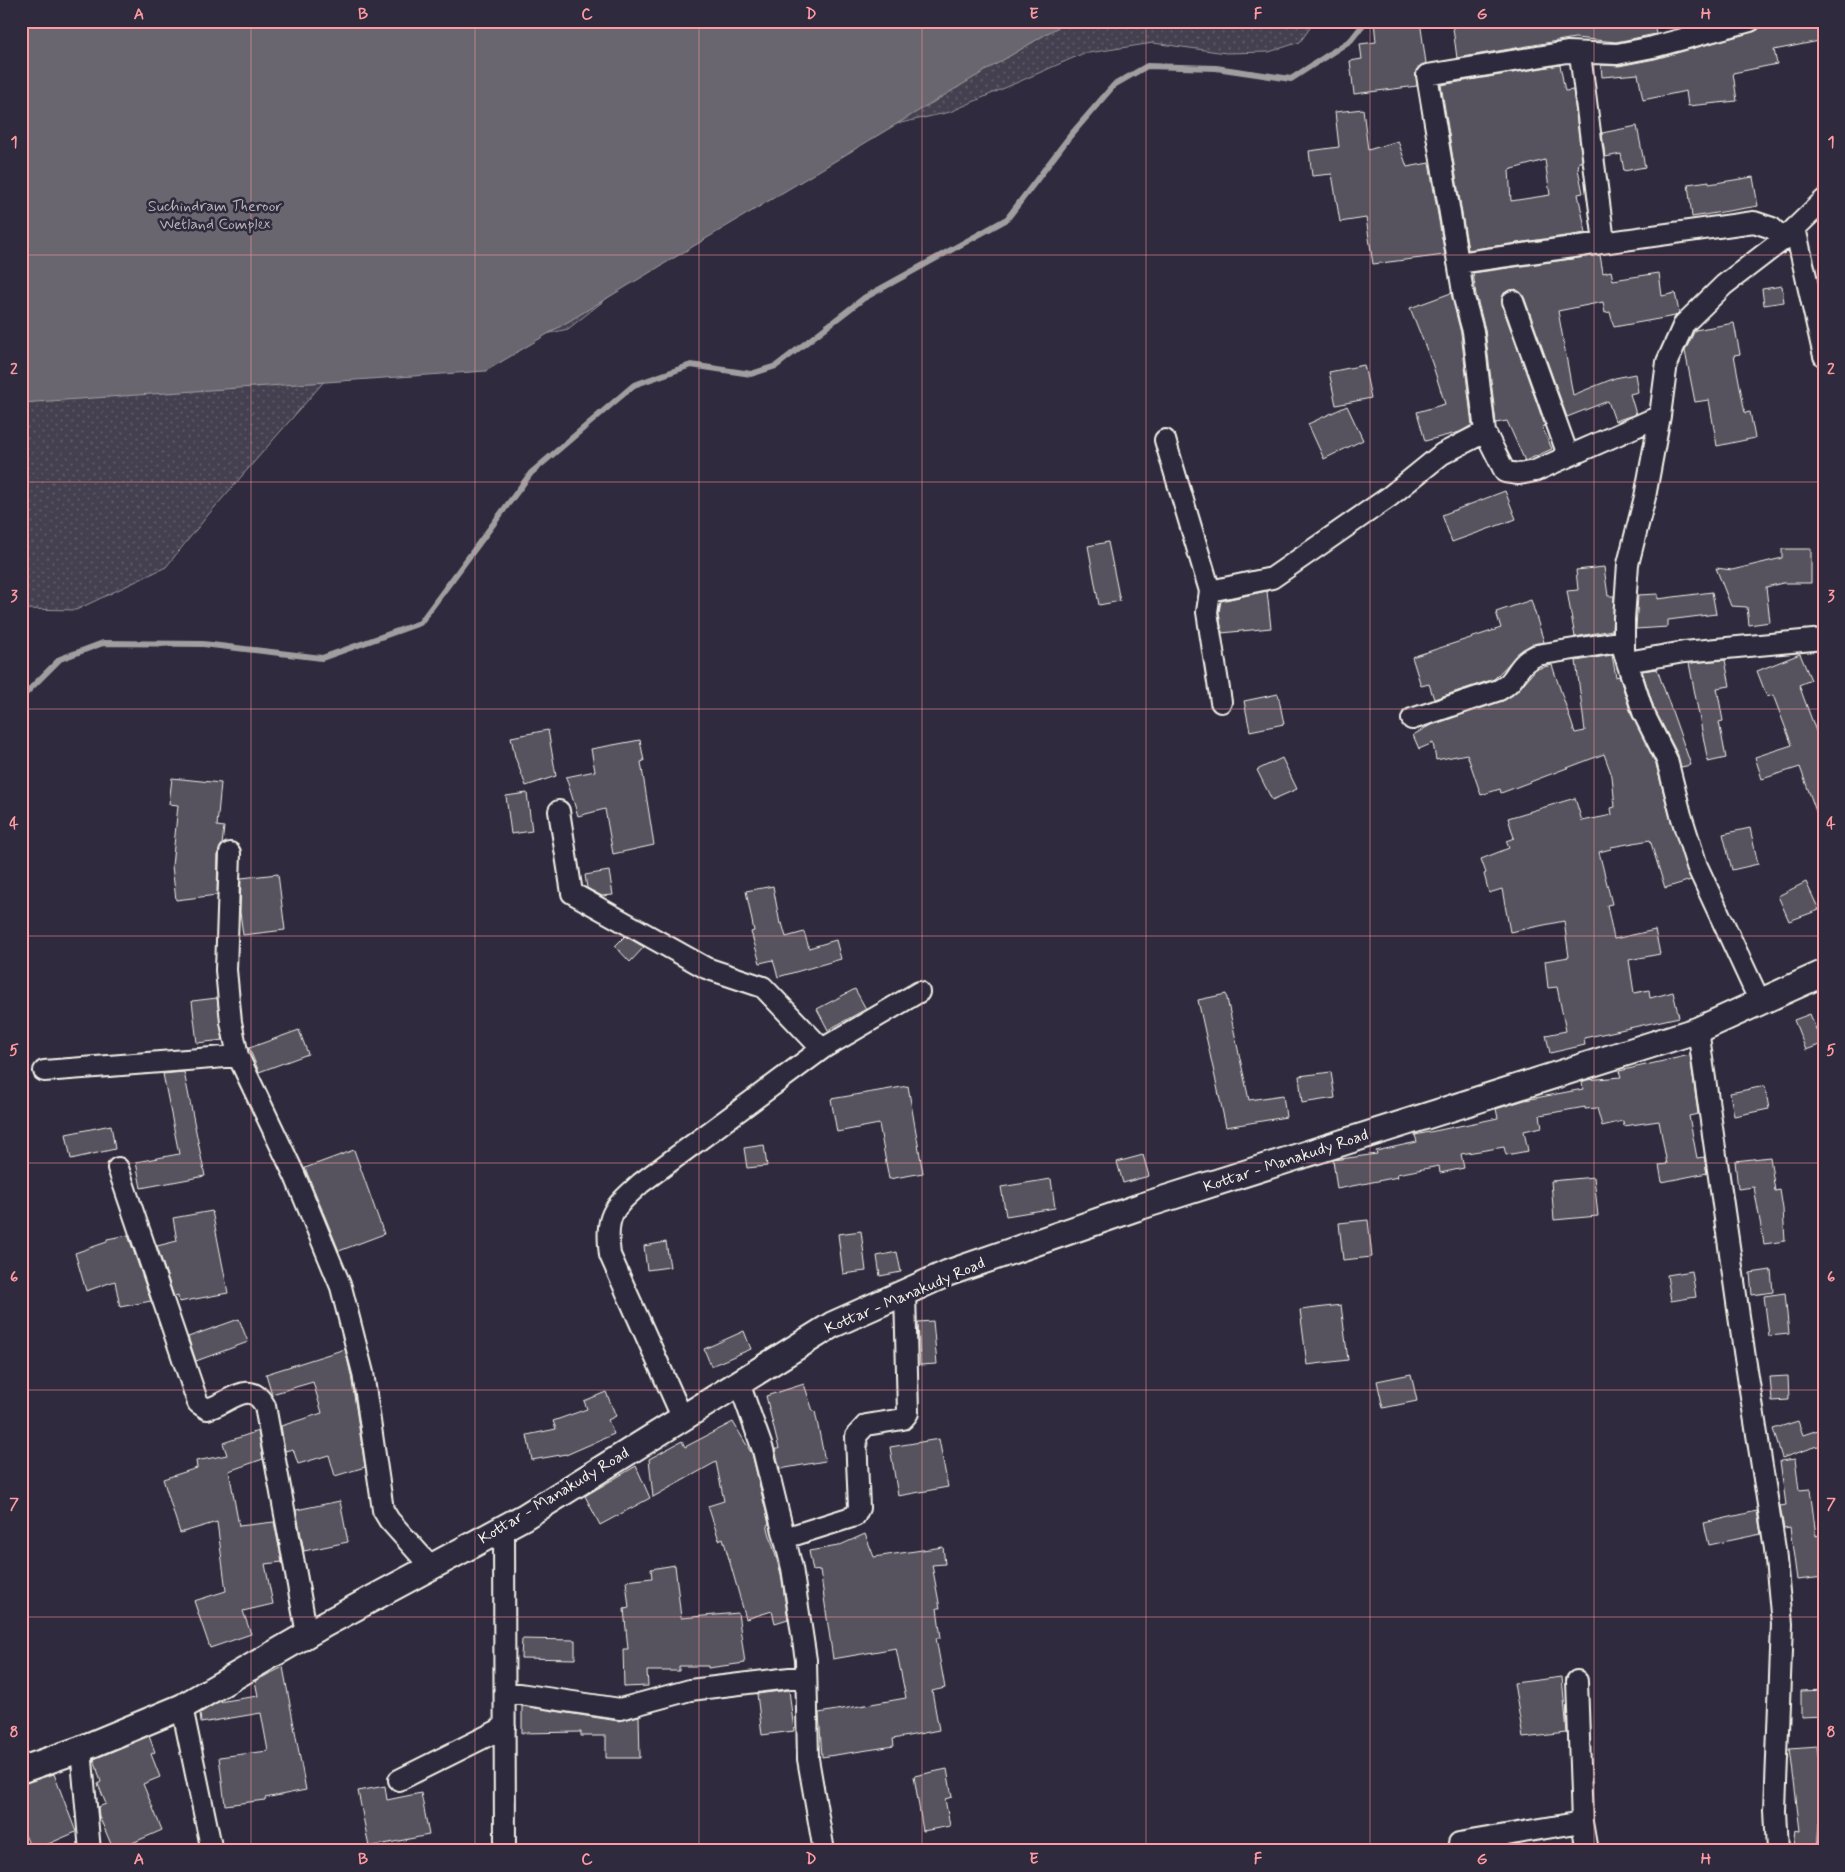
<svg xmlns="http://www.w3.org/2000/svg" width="1845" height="1872" font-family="Mynerve,sans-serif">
  <defs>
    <pattern id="grass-dots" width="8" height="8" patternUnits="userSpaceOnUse" patternTransform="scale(1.25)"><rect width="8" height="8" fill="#454050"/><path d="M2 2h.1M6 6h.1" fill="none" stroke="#605c69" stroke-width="1.8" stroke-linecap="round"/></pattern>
  </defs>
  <rect width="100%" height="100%" fill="#2f2a3d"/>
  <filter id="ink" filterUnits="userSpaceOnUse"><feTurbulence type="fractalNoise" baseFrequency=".02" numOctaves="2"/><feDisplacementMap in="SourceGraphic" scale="10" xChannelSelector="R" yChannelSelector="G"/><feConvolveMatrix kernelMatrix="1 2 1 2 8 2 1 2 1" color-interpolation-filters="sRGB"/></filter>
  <g filter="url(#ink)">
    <path fill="url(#grass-dots)" stroke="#9c989c" d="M21 21H1315L1300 42 1269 52 1226 53 1153 43 1082 54 950 112 869 130 634 277 568 329 516 341 340 363 208 515 166 567 76 610 21 609Z"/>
    <path fill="#6a6670" stroke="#a19ea0" d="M21 21H1068L486 371 21 403Z"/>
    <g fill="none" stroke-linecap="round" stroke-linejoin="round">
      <path stroke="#a19ea0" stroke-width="6" d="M21 698 60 659 103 643 203 644 322 658 420 623 531 473 634 385 691 365 751 374 776 366 864 298 1007 219 1070 136 1114 85 1147 66 1216 68 1291 79 1351 40 1366 21"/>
    </g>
    <path fill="#56525f" stroke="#f4f1e8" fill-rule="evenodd" d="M1374 21H1420L1426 63 1416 70 1417 86 1354 94 1350 61 1362 59 1360 44 1376 42Z
      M1452 21H1654L1656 34 1616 42 1575 38 1457 58Z
      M1762 21H1824V40L1774 50 1777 64 1733 73 1737 101 1688 106 1686 91 1643 100 1638 74 1602 77 1601 65 1619 66 1655 59 1753 32 1759 29Z
      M1560 65 1565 91 1573 90 1582 161 1579 162 1578 169 1583 193 1578 194 1586 233 1468 250 1441 85ZM1545 160 1550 195 1511 201 1509 170Z
      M1363 109 1368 150 1398 141 1407 167 1429 163 1445 255 1373 264 1366 218 1340 222 1332 174 1312 176 1309 151 1339 147 1335 112Z
      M1637 126 1645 167 1624 171 1621 154 1605 157 1602 133Z
      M1753 177 1758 206 1692 217 1688 184 1709 181V184Z
      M1600 255 1603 273 1611 271 1613 280 1659 273 1662 296 1675 293 1679 312 1675 316 1614 327 1610 312 1605 313 1603 302 1558 311 1573 395 1615 378 1635 374 1638 392 1630 394 1636 414 1615 421 1608 401 1567 417 1524 297 1516 289 1504 293 1502 305 1545 426 1542 427 1552 449 1525 461 1507 421 1496 423 1485 329 1476 295 1473 273Z
      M1782 286 1784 302 1764 305 1762 289Z
      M1451 293 1461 333 1472 425 1460 432 1425 441 1417 412 1445 404 1432 363 1410 308Z
      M1734 323 1740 354 1734 355 1745 413 1750 412 1755 438 1717 446 1709 400 1695 402 1685 351 1695 330Z
      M1364 365 1371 398 1336 405 1329 372Z
      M1347 406 1363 440 1324 459 1308 424Z
      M1505 491 1516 519 1452 542 1442 515Z
      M1108 542 1120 601 1099 605 1088 546Z
      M1782 549H1811V583H1783L1766 587 1770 622 1749 625 1747 607 1731 606 1716 568 1732 570 1782 558Z
      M1604 567 1608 596H1614L1612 630 1575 637 1567 591 1578 590 1576 570Z
      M1267 591 1271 628 1222 633 1219 612 1221 601Z
      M1712 592 1716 614 1668 620V627L1636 629 1638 595 1658 594V599Z
      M1531 600 1544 642 1532 644 1522 650 1494 679 1434 699 1429 684 1421 686 1412 657 1501 628 1496 612Z
      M1800 654 1811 680 1799 685 1824 753V828H1822L1800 767 1762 779 1755 757 1792 745 1773 695 1767 697 1757 671Z
      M1612 655 1616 677 1619 676 1632 716 1656 764 1670 818 1691 880 1665 888 1650 840 1611 847V849L1599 852 1612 904 1607 905 1614 939 1655 930 1660 954 1629 960 1634 993 1649 990 1650 998 1673 992 1679 1017 1584 1038 1585 1045 1550 1053 1546 1035 1566 1031 1557 987 1548 988 1545 961 1569 957 1564 921 1510 932 1502 889 1489 893 1484 874 1486 873 1481 859 1509 848 1506 841 1514 838 1508 818 1575 798 1582 821 1612 815 1611 808 1615 807 1612 776 1604 754 1501 793 1500 789 1481 795 1467 754 1436 760 1433 743 1419 749 1413 735 1429 726 1505 700 1518 690 1536 669 1552 665 1575 733 1585 731 1576 661Z
      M1725 660 1730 686 1717 688 1723 721 1719 722 1726 758 1708 762 1689 663Z
      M1657 669 1691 765 1681 767 1678 755 1654 708 1642 671Z
      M1278 694 1284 724 1250 731 1244 701Z
      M548 730 556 776 526 786 515 757 511 737Z
      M640 740 644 761 641 762 654 845 613 854 605 809 578 816 566 777 595 771 591 749Z
      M1282 758 1297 789 1272 800 1257 770Z
      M172 778 221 783 217 826 224 827 222 845 218 853 217 895 176 900 172 866 178 805 169 804Z
      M527 793 532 831 511 834 506 796Z
      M1750 828 1758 864 1732 870 1723 834Z
      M609 871 613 895 602 896 587 888 585 875Z
      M278 874 285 930 243 935 240 912 241 878Z
      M1806 882 1819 910 1789 921 1778 896Z
      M773 886 780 924 782 923 786 937 804 932 809 948 836 940 841 959 778 977 773 960 760 963 751 932 754 931 746 891Z
      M625 936 644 947 630 962 615 946Z
      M855 989 866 1009 828 1030 817 1009Z
      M1226 994 1249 1100 1283 1095 1286 1117 1226 1127 1198 1000Z
      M217 998 223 1040 197 1043 192 1001Z
      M1810 1014 1822 1044 1806 1050 1794 1020Z
      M299 1030 308 1054 259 1072 249 1048Z
      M1690 1055 1698 1114 1689 1116 1697 1158 1704 1157 1707 1173 1662 1182 1659 1165 1667 1164 1659 1121 1624 1126 1623 1121 1602 1126 1597 1108 1585 1109V1107L1540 1115 1542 1127 1524 1131 1528 1151 1506 1155 1504 1147 1461 1154 1464 1168 1440 1173 1439 1166 1397 1174 1398 1177 1337 1189 1333 1160 1377 1154 1376 1151 1417 1142 1415 1135 1498 1118 1496 1109 1525 1100 1583 1089 1582 1082 1586 1080 1621 1077 1619 1071Z
      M184 1072 205 1176 141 1188 136 1162 179 1154 163 1074Z
      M1331 1072 1335 1098 1302 1103 1299 1076Z
      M908 1086 923 1173 889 1179 879 1124 837 1132 831 1099Z
      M1765 1086 1769 1109 1734 1116 1730 1093Z
      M111 1125 115 1149 71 1159 66 1134Z
      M764 1145 767 1166 747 1168 744 1148Z
      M354 1150 384 1234 339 1251 305 1168Z
      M1143 1155 1149 1176 1123 1183 1117 1162Z
      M1770 1157 1775 1191 1780 1190 1783 1209 1785 1241 1764 1244 1754 1187 1738 1189 1735 1161Z
      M1594 1177 1598 1216 1554 1220 1551 1181Z
      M1051 1179 1055 1208 1006 1216 1001 1187Z
      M212 1211 228 1293 179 1302 178 1296 174 1297 157 1246 177 1241 173 1218Z
      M1368 1220 1372 1257 1343 1260 1339 1223Z
      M861 1231 866 1271 843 1274 838 1234Z
      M128 1235 151 1301 120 1307 115 1281 86 1291 75 1253 107 1242V1239Z
      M666 1242 670 1267 647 1270 644 1246Z
      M897 1252 901 1272 880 1276 877 1256Z
      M1771 1270 1773 1292 1752 1295 1750 1273Z
      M1692 1271 1696 1297 1671 1301 1667 1275Z
      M1785 1293 1789 1334 1769 1336 1764 1296Z
      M1341 1305 1348 1360 1307 1365 1300 1310Z
      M239 1319 248 1342 196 1361 188 1337Z
      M933 1321 937 1364 920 1365 918 1322Z
      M744 1331 751 1349 711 1366 704 1349Z
      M345 1349 351 1375 365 1467 335 1476 329 1455 298 1464 293 1449 285 1451 281 1426 322 1413 313 1382 272 1394 266 1374Z
      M1411 1374 1417 1401 1383 1408 1377 1381Z
      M1788 1376 1789 1400 1772 1401 1770 1377Z
      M804 1384 813 1411H815L825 1461 780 1469 775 1449H779L766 1396Z
      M606 1392 616 1416 608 1420 614 1434 566 1455V1454L532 1460 527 1435 556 1429 553 1421 587 1409 584 1401Z
      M1798 1421 1803 1435 1824 1428V1444L1782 1458 1773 1429Z
      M733 1422 752 1454 769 1524 767 1525 781 1574 788 1619 775 1623 772 1611 746 1619 723 1538 719 1540 708 1506 724 1501 716 1462 653 1497 649 1459 682 1441 685 1447Z
      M258 1431 263 1459 229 1471 239 1526 274 1522 282 1562 265 1564 273 1604 243 1611 251 1634 210 1648 194 1601 226 1591 217 1522 180 1533 163 1479 197 1468 196 1461 227 1455 223 1443Z
      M939 1439 948 1487 898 1496 890 1447Z
      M1795 1459 1799 1490 1810 1489 1816 1536 1824 1534V1577L1797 1580 1790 1528 1784 1529 1780 1506 1786 1505 1780 1461Z
      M636 1466 650 1498 600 1525 585 1496Z
      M340 1501 348 1542 304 1551 296 1510Z
      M1757 1511 1761 1534 1709 1545 1704 1523Z
      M865 1534 874 1557 943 1547 945 1564 932 1565 940 1608H937L941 1638H936L945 1688 932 1691 939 1730 893 1739 894 1746 822 1757 819 1713 906 1698 896 1648 833 1659 820 1570 813 1571 809 1551 838 1546Z
      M675 1565 681 1618 738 1613 745 1663 708 1668V1666H679V1671H647L648 1686 624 1687 623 1649H628L624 1609 629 1608 626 1581 652 1578 651 1569Z
      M522 1639 575 1640V1659L521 1658Z
      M283 1667 306 1790 265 1798V1800L225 1805 219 1757 268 1751 261 1713 201 1723 200 1713 218 1702 258 1696 255 1681Z
      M1562 1677 1567 1733 1523 1738 1514 1683Z
      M789 1690 794 1731 762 1735 757 1694Z
      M1824 1690V1716L1801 1717V1691Z
      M522 1706 618 1721 639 1716 640 1758H606V1736H581V1732L522 1733Z
      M149 1736 155 1752 151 1754 160 1777 143 1784 162 1830 114 1851 99 1816 98 1807 106 1804 98 1784 101 1782 94 1759Z
      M1817 1747 1824 1798V1823H1820L1818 1850 1793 1848 1795 1830 1800 1831 1790 1749Z
      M947 1769 952 1797 945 1799 950 1826 923 1831 914 1776Z
      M54 1774 76 1832 32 1851 21 1826V1784Z
      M385 1786 387 1800 421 1793 429 1835 369 1847 358 1791Z"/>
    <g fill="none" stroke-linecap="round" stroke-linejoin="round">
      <defs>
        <path id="minor" d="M1580 54 1604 242
          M1824 200 1784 239 1724 285 1684 324 1667 362 1660 416 1645 497 1628 564 1624 619V652L1627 662 1684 652 1824 639
          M1795 228 1824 356
          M1458 263 1754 222 1772 228 1784 239
          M1513 301 1568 455
          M1660 416 1535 471 1519 474 1505 472 1485 432 1473 331 1464 298 1427 75 1567 52 1617 54 1653 47 1750 21
          M1165 440 1210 591 1207 612 1221 702
          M1210 591 1272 578 1389 497 1442 454 1485 432
          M1627 662 1643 712 1667 760 1681 815 1697 866 1760 1002
          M1412 719 1499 690C1519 680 1514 665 1537 655L1624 641
          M559 811 572 893 706 968 763 987 822 1049
          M230 853 226 970 231 1022 238 1056 295 1176 341 1287 363 1373 383 1510 389 1520 431 1567
          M1698 1030 1745 1358 1775 1549 1782 1624 1775 1810 1777 1851
          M44 1071 238 1056
          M118 1168 198 1403 207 1409C229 1404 249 1377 265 1406L307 1634
          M739 1383 763 1450 792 1568 806 1660 808 1759 824 1851
          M683 1419 610 1255C605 1215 612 1209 641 1183L822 1049 919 992
          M504 1527 505 1851
          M785 1538 855 1516 859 1508 856 1436 866 1425 903 1419 908 1413 905 1292
          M1577 1681 1582 1822 1587 1851
          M506 1692 620 1709 690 1690 806 1676
          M182 1707 212 1851
          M81 1749 90 1851
          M399 1780 505 1727
          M1459 1843 1582 1822"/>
        <path id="major" d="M21 1770 81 1749 182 1707 325 1624 524 1517 832 1325 948 1273 1142 1206 1698 1030 1824 973"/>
      </defs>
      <use href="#minor" stroke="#f4f1e8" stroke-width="24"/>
      <use href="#major" stroke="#f4f1e8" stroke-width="29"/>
      <use href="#minor" stroke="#2f2a3d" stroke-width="20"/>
      <use href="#major" stroke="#2f2a3d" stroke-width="25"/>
    </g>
  </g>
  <path fill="none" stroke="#ff9aa2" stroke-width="1" stroke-opacity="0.55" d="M251 21V1851M475 21V1851M699 21V1851M922 21V1851M1146 21V1851M1370 21V1851M1594 21V1851M21 255H1824M21 482H1824M21 709H1824M21 936H1824M21 1163H1824M21 1390H1824M21 1617H1824"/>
  <g text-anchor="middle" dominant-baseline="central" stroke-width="5" stroke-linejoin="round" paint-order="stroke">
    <g font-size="16" fill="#b7b3b3" stroke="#2f2a3d">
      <text x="215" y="206">Suchindram Theroor<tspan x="215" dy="18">Wetland Complex</tspan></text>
    </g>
    <g font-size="16" fill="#f4f1e8" stroke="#2f2a3d">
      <text transform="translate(1286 1161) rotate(-18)">Kottar - Manakudy Road</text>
      <text transform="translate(905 1296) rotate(-23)">Kottar - Manakudy Road</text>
      <text transform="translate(554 1496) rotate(-31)">Kottar - Manakudy Road</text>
    </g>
  </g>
  <rect width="1845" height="1872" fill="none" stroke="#2f2a3d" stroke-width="55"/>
  <rect x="28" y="28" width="1790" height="1816" fill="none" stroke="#ff9aa2" stroke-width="2"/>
  <g font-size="16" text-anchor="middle" font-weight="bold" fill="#ff9aa2">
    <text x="139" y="19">A</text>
    <text x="363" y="19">B</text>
    <text x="587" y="19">C</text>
    <text x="811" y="19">D</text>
    <text x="1034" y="19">E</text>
    <text x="1258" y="19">F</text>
    <text x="1482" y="19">G</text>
    <text x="1706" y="19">H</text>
    <text x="14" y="147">1</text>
    <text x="1831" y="147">1</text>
    <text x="14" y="374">2</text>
    <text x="1831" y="374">2</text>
    <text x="14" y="601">3</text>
    <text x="1831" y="601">3</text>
    <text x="14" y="828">4</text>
    <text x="1831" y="828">4</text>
    <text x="14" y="1055">5</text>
    <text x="1831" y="1055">5</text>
    <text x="14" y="1282">6</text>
    <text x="1831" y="1282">6</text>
    <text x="14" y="1509">7</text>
    <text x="1831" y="1509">7</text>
    <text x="14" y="1737">8</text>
    <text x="1831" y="1737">8</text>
    <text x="139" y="1864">A</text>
    <text x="363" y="1864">B</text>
    <text x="587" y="1864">C</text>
    <text x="811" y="1864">D</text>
    <text x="1034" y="1864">E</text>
    <text x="1258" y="1864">F</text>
    <text x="1482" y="1864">G</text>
    <text x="1706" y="1864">H</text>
  </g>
</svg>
